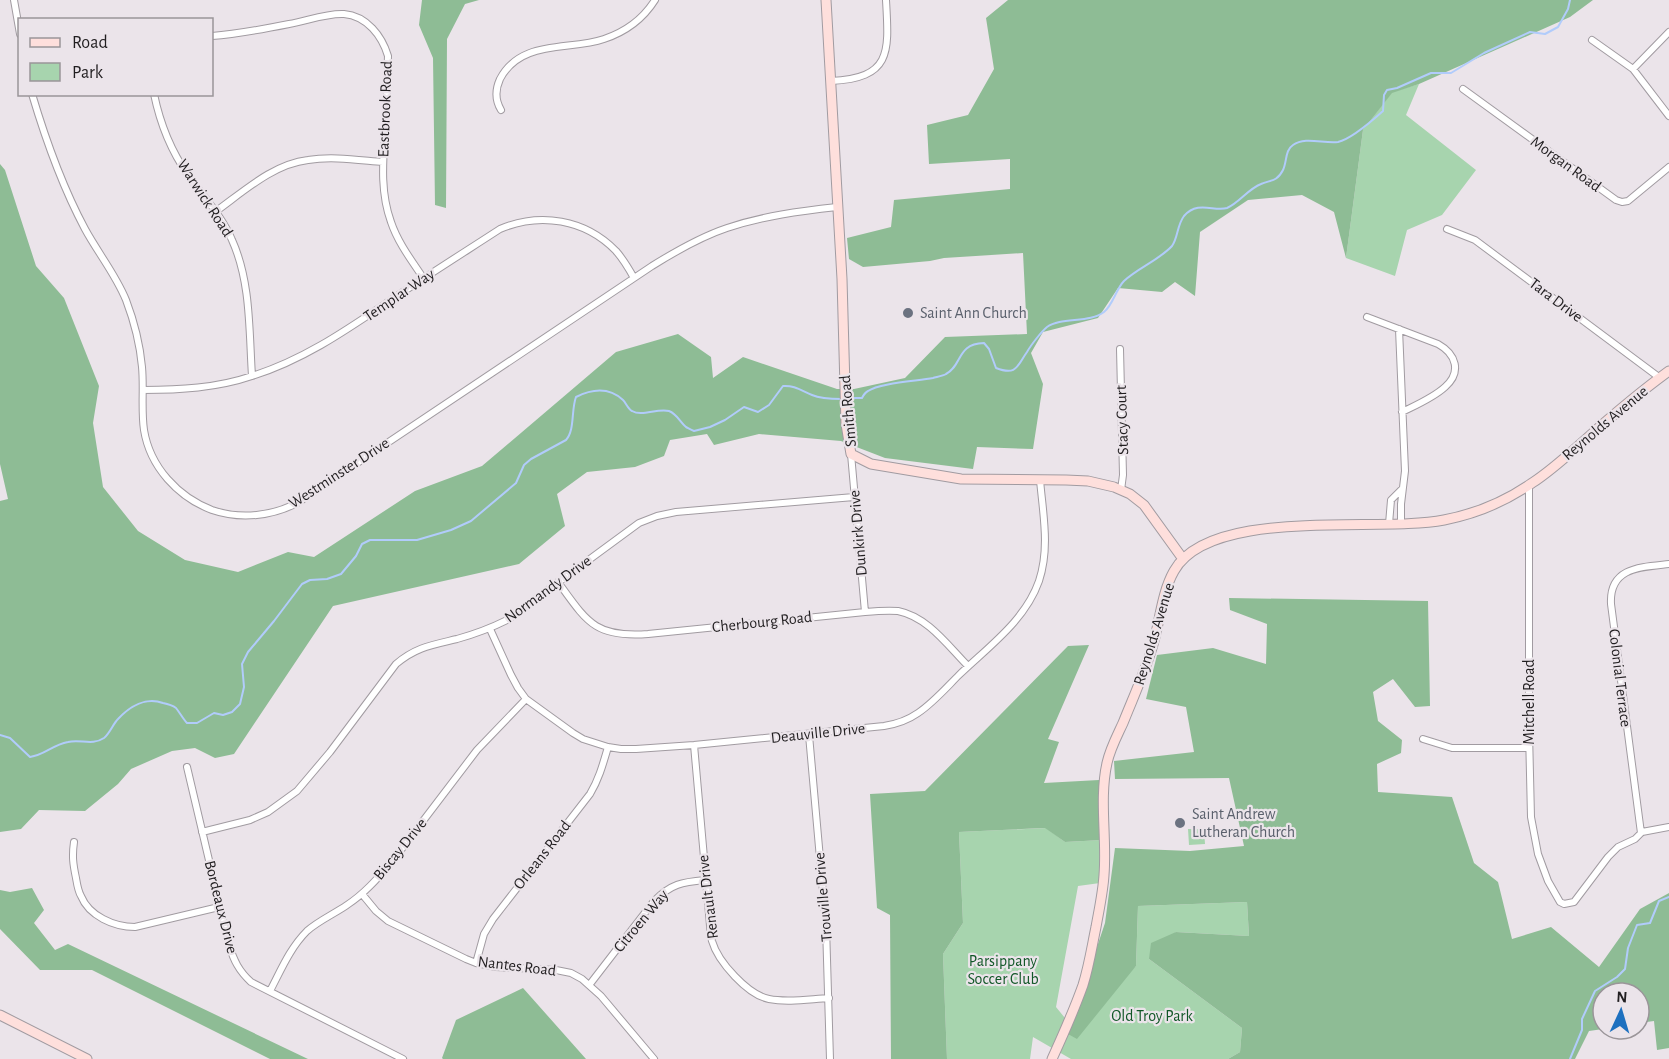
<svg xmlns="http://www.w3.org/2000/svg" width="1669" height="1059" font-family="'Alegreya Sans',sans-serif">
  <rect width="100%" height="100%" fill="#ebe4ea"/>
  <path fill="#a7d4ae" d="M1419 84 1406 115 1476 170 1442 215 1407 230 1395 276 1346 258 1363 130 1392 92Z
    M1046 828 1065 842 1102 840 1100 883 1078 886 1056 1007 1069 1023 1136 966 1138 906 1247 902 1249 936 1176 932 1149 959 1242 1028 1240 1052 1228 1059H1071L1033 1037 1030 1059H947L943 954 963 923 959 832Z
    M1188 829H1204L1205 844 1189 845Z"/>
  <path fill="#8ebc95" d="M422 0H479L465 4 447 39 446 208 435 205 433 58 419 25Z
    M1008 0H1593L1570 17 1419 84 1392 93 1363 130 1346 258 1334 212 1302 195 1248 200 1200 232 1195 296 1175 282 1162 292 1118 288 1098 318 1043 332 1031 353 1043 384 1033 449 977 447 973 469 885 458 841 441 759 434 714 445 707 434 670 440 664 456 635 467 587 472 557 494 565 526 519 564 333 606 234 754 215 758 195 748 172 751 131 769 118 784 85 811 39 810 21 829 0 832V501L8 499 0 464V164L5 170 36 266 64 298 99 386 93 423 103 487 138 531 185 560 238 572 288 552 314 557 415 491 482 466 616 352 678 334 711 357 713 378 743 357 837 389H854L905 378 945 337 1027 334 1023 253 944 258 930 261 863 267 849 259 847 238 891 227 894 200 1010 189V159L929 164 927 125 968 115 994 69 986 18Z
    M1229 598 1428 601 1430 706 1415 707 1393 679 1373 692 1378 721 1402 740 1401 753 1377 764 1378 792 1452 797 1474 863 1498 882 1512 939 1551 927 1599 967 1640 909 1669 893V1048L1657 1050 1654 1021 1639 1023V993H1603V1029L1589 1031 1575 1059H1228L1240 1052 1242 1028 1149 959 1151 943 1176 932 1249 936 1247 902 1138 906 1136 966 1077 1039 1068 1034 1105 923 1115 848 1190 851 1244 846 1229 778 1115 779 1114 761 1194 752 1186 707 1146 699 1157 655 1213 648 1266 664 1267 624 1230 610Z
    M1089 645 1048 739 1059 742 1044 783 1099 780 1102 840 1065 842 1045 828 959 832 963 923 943 954 947 1059H891L890 915 877 908 870 794 925 791 1068 646Z
    M32 888 44 910 34 923 55 950 68 944 308 1059H270L92 970H40L0 929V890L10 892Z
    M523 988 586 1059H443L442 1058 456 1020Z"/>
  <g fill="none" stroke-linecap="round" stroke-linejoin="round">
    <path stroke="#b1ccfb" stroke-width="2" d="M848 398H862C863 396 866 392 868 391 879 383 917 381 933 378 936 377 943 376 946 374 963 365 956 344 984 343L989 349 996 368C1017 376 1017 366 1027 352 1031 345 1041 332 1047 327 1061 317 1090 323 1104 312 1113 305 1116 289 1124 281 1138 268 1159 260 1172 246 1178 238 1177 225 1184 216 1198 200 1214 212 1227 208 1239 203 1248 189 1261 184 1270 180 1277 182 1283 170 1287 162 1285 150 1293 145 1305 136 1324 144 1338 142 1351 139 1373 120 1383 111L1384 95 1387 90 1397 88 1431 73H1451L1484 53 1530 32 1545 34 1558 27 1568 9 1570 0
      M0 735 10 738 30 757C45 755 52 745 68 742 81 739 92 746 104 738 110 733 113 724 118 719 130 706 146 697 163 703 168 704 172 705 176 708 180 713 183 719 187 723H197L214 713 223 715 232 712 240 704 244 687 242 664 248 652 274 621 302 584 310 580 327 579 341 574 356 556 362 544 370 540H417L451 530 471 521 516 483 524 465 531 459 566 440C575 430 571 410 576 397 592 389 609 387 623 400 626 403 628 409 632 411 642 417 657 408 669 411 677 414 680 422 686 427 688 428 691 430 694 431L710 427 725 420 744 407 758 412 769 405 783 386C794 385 802 391 812 395 821 399 832 399 842 399
      M1570 1059 1582 1030V1019L1595 991 1617 977 1625 969 1628 948 1637 925 1650 923 1659 901 1669 897"/>
    <defs>
      <path id="street" d="M14 0 20 34
        M212 36C238 34 264 29 289 24 307 21 326 13 344 14 367 16 382 36 388 56 387 81 387 106 385 130 383 161 380 192 391 222 398 243 412 261 424 279
        M1592 40 1633 69 1669 116
        M1633 69 1669 32
        M831 81C892 78 889 52 886 0
        M1463 89 1616 200 1622 202 1628 201 1669 167
        M32 94C46 141 62 186 85 229 98 253 116 275 126 300 134 321 140 345 142 367 144 388 141 409 144 430 150 467 178 497 212 510 241 520 273 516 299 502L652 266C676 251 700 237 727 228 763 216 800 211 837 207
        M154 94C160 123 171 151 188 175 203 196 222 216 232 240 251 282 249 331 252 376
        M501 110C495 100 495 90 500 79 521 39 569 51 604 39 625 32 643 19 655 0
        M215 212C243 192 273 164 308 160 332 156 358 160 383 162
        M1447 229 1475 240 1660 378
        M1367 317 1438 344C1456 354 1462 372 1445 387 1433 398 1416 405 1402 412
        M1399 329 1405 471 1401 504V523
        M1120 349 1123 475 1121 490
        M143 390C179 390 217 388 252 376 303 360 345 331 388 302 425 277 463 253 500 229 540 212 585 219 616 251 623 259 629 269 634 278
        M851 454 865 612
        M1529 485V732L1531 817 1538 854 1548 881 1560 902 1564 904 1574 902 1608 857 1618 847 1635 839 1642 832 1669 827
        M1389 524 1391 500 1401 490
        M558 582C587 622 595 638 648 634L865 612C876 611 887 610 898 611 928 617 948 646 968 666
        M490 629 511 675 518 688 526 699 573 733 583 739 608 747 621 749H636L694 745 884 726C897 724 908 720 918 713 933 703 946 688 959 675 988 647 1025 621 1039 581 1050 548 1043 514 1040 480
        M809 735 826 926 830 1059
        M1423 739 1452 748H1529
        M694 745 709 914C710 923 710 933 712 941 718 962 748 995 769 999 788 1003 810 999 829 998
        M187 767 229 945C234 961 239 971 251 982L403 1059
        M202 832 250 820 268 812 297 791 330 752 396 664C416 647 432 645 457 639 475 634 491 628 507 620L639 523 657 516 676 512 854 497
        M1641 833 1611 604C1609 567 1641 567 1669 564
        M74 842C72 856 73 864 76 878 77 884 78 891 81 896 89 916 114 927 135 927L219 907
        M362 894 376 911 388 921 466 959 476 963 496 967 556 970 571 973 582 979 601 996 654 1059
        M476 963 484 934 493 919 590 794C599 779 603 764 608 747
        M590 984 654 901C671 884 682 882 705 880
        M270 991C281 970 290 948 307 931 318 921 334 914 347 905 364 894 377 879 391 863L477 750 526 699"/>
      <path id="secondary" d="M826 0 842 279 846 424 851 454 871 464 961 479 1066 480 1088 481 1114 487 1130 494 1144 505 1183 559
        M0 1015 87 1059
        M1052 1059C1063 1035 1074 1010 1083 985 1089 966 1092 946 1096 927 1099 910 1103 892 1104 875 1107 838 1099 799 1107 763 1110 749 1117 736 1123 723 1133 698 1144 674 1152 648 1160 623 1161 594 1174 571 1210 506 1379 533 1444 520 1475 514 1506 501 1532 483 1552 470 1569 454 1586 439 1613 415 1640 392 1669 371"/>
    </defs>
    <use href="#street" stroke="#a19ba1" stroke-width="8"/>
    <use href="#secondary" stroke="#a19ba1" stroke-width="11"/>
    <use href="#street" stroke="#fff" stroke-width="6"/>
    <use href="#secondary" stroke="#fedfdc" stroke-width="9"/>
  </g>
  <g fill="#6b7280" stroke="#ebe4ea" stroke-width="2">
    <circle cx="908" cy="313" r="6"/>
    <circle cx="1180" cy="823" r="6"/>
  </g>
  <g text-anchor="middle" dominant-baseline="central" stroke-width="4.5" stroke-linejoin="round" paint-order="stroke">
    <g font-size="16" fill="#211e20" stroke="#ebe4ea">
      <text transform="translate(385 109) rotate(-88)">Eastbrook Road</text>
      <text transform="translate(1566 164) rotate(36)">Morgan Road</text>
      <text transform="translate(205 198) rotate(57)">Warwick Road</text>
      <text transform="translate(399 295) rotate(-34)">Templar Way</text>
      <text transform="translate(1556 300) rotate(37)">Tara Drive</text>
      <text transform="translate(848 411) rotate(-95)">Smith Road</text>
      <text transform="translate(1122 420) rotate(-92)">Stacy Court</text>
      <text transform="translate(1605 423) rotate(-40)">Reynolds Avenue</text>
      <text transform="translate(339 473) rotate(-33)">Westminster Drive</text>
      <text transform="translate(858 533) rotate(-95)">Dunkirk Drive</text>
      <text transform="translate(548 589) rotate(-36)">Normandy Drive</text>
      <text transform="translate(762 622) rotate(-6)">Cherbourg Road</text>
      <text transform="translate(1154 634) rotate(-73)">Reynolds Avenue</text>
      <text transform="translate(1620 678) rotate(83)">Colonial Terrace</text>
      <text transform="translate(1529 702) rotate(-90)">Mitchell Road</text>
      <text transform="translate(818 733) rotate(-6)">Deauville Drive</text>
      <text transform="translate(400 849) rotate(-51)">Biscay Drive</text>
      <text transform="translate(542 855) rotate(-52)">Orleans Road</text>
      <text transform="translate(708 897) rotate(-97)">Renault Drive</text>
      <text transform="translate(823 897) rotate(-95)">Trouville Drive</text>
      <text transform="translate(221 907) rotate(76)">Bordeaux Drive</text>
      <text transform="translate(641 921) rotate(-50)">Citroen Way</text>
      <text transform="translate(517 966) rotate(7)">Nantes Road</text>
    </g>
    <g font-size="16" fill="#5b616d" stroke="#ebe4ea" text-anchor="start">
      <text x="920" y="313">Saint Ann Church</text>
      <text x="1192" y="814">Saint Andrew<tspan x="1192" dy="18">Lutheran Church</tspan></text>
    </g>
    <g font-size="16" fill="#115727" stroke="#ebe4ea">
      <text x="1003" y="961">Parsippany<tspan x="1003" dy="18">Soccer Club</tspan></text>
      <text x="1152" y="1016">Old Troy Park</text>
    </g>
  </g>
  <rect x="18" y="18" width="195" height="78" fill="#ebe4ea" stroke="#9a9599" stroke-width="1.5"/>
  <rect x="30" y="38" width="30" height="9" fill="#fedfdc" stroke="#9a9599" stroke-width="1.5"/>
  <text x="72" y="48" font-size="18" fill="#211e20">Road</text>
  <rect x="30" y="63" width="30" height="18" fill="#a7d4ae" stroke="#9a9599" stroke-width="1.5"/>
  <text x="72" y="78" font-size="18" fill="#211e20">Park</text>
  <g transform="translate(1621 1011) rotate(4)"><circle r="28" fill="#ebe4ea" stroke="#9a9599" stroke-width="1.5"/>
  <path d="M0-4.5L10 22L0 15L-10 22Z" fill="#1d70bf"/>
  <text y="-9" font-size="16" font-weight="bold" text-anchor="middle" fill="#211e20">N</text>
  </g>
</svg>
